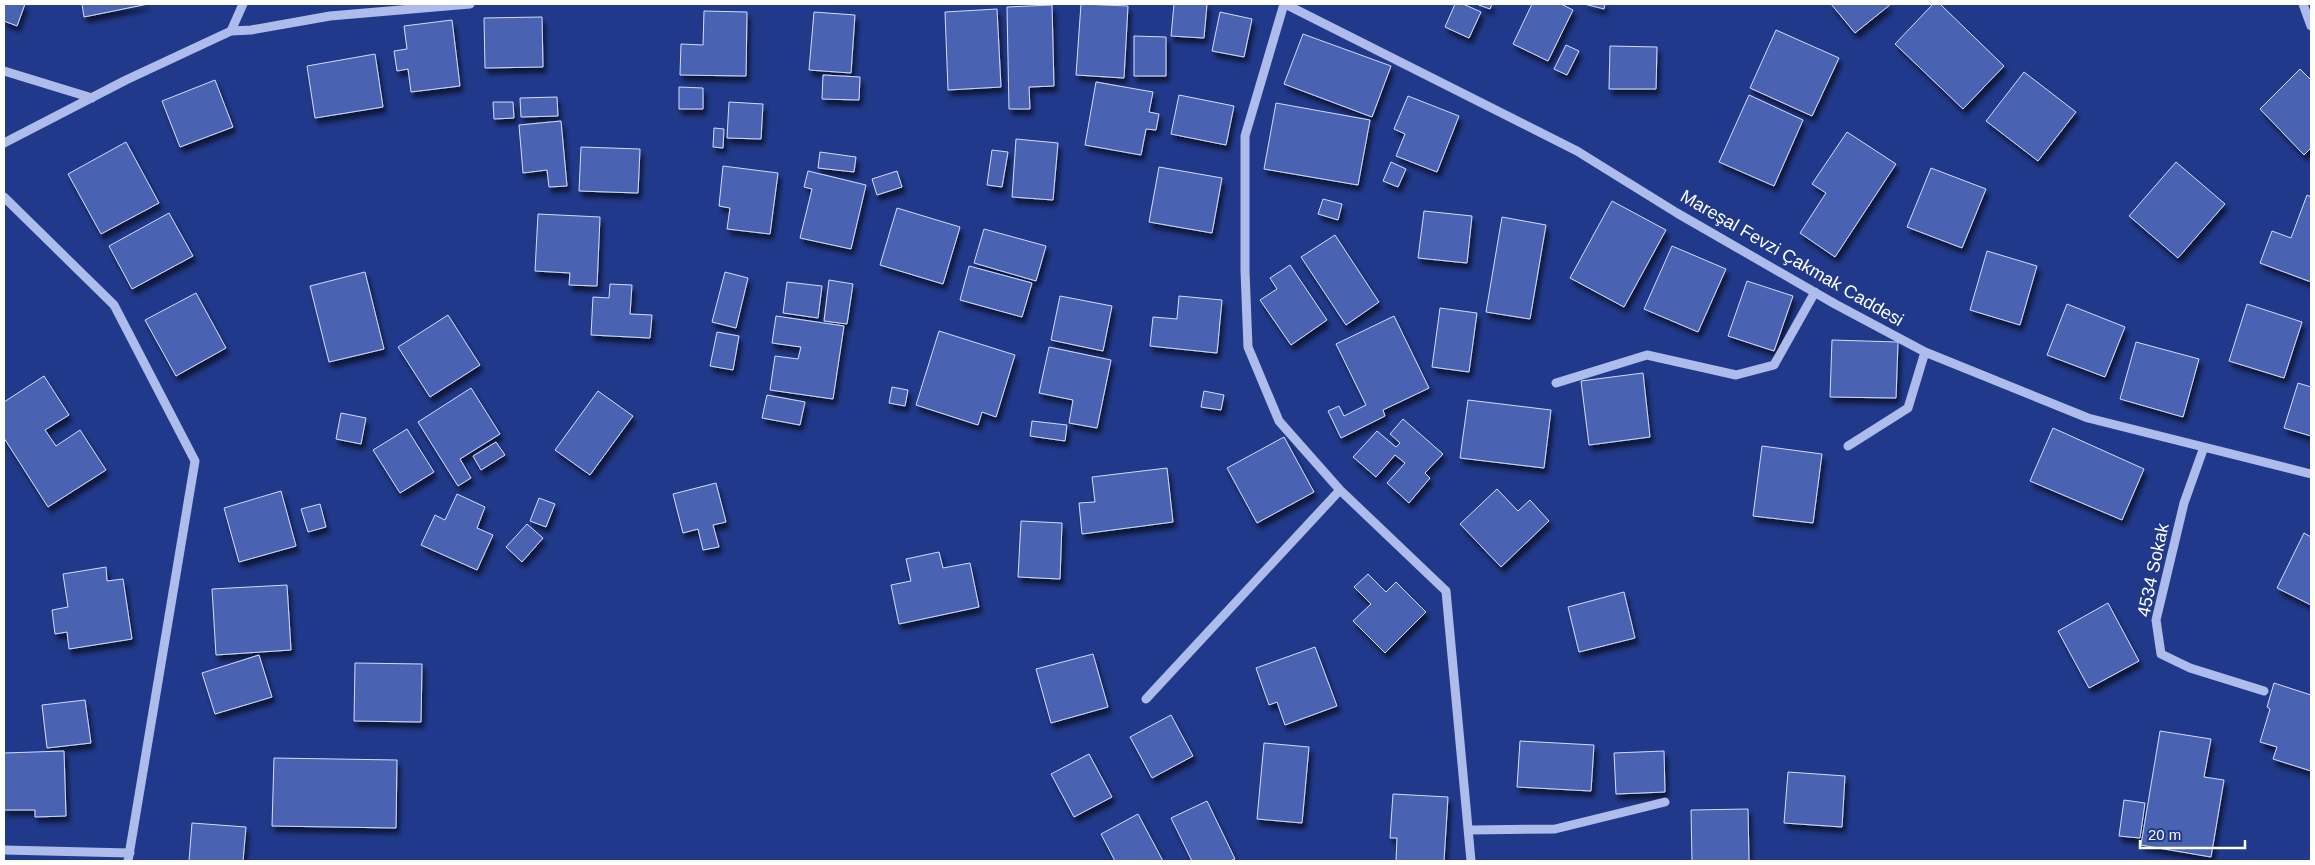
<svg xmlns="http://www.w3.org/2000/svg" width="2315" height="865" font-family="Arial,sans-serif">
  <defs>
    <filter id="shadow"><feDropShadow dx="3" dy="5.5" stdDeviation="2.5" flood-color="#0009"/></filter>
  </defs>
  <rect width="100%" height="100%" fill="#21398a"/>
  <path fill="#4a62b2" stroke="#d2dbf8" filter="url(#shadow)" d="M4 4H25L17 26 4 21Z
    M82 4H148L84 17Z
    M1081 4 1128 6 1124 78 1076 75Z
    M1174 4H1207L1204 38 1171 36Z
    M1455 4H1463L1481 12 1469 38 1445 27Z
    M1476 4H1492L1490 9Z
    M1532 4H1561L1573 10 1548 61 1513 44Z
    M1584 4H1605L1604 9Z
    M1831 4H1891L1855 33Z
    M1933 4H1940L2004 66 1963 109 1895 44Z
    M1052 5 1054 86 1029 87 1030 109H1009L1007 7Z
    M997 9 1001 87 948 90 945 12Z
    M704 11 747 12 746 76 680 75 681 44 703 45Z
    M814 12 855 15 851 73 809 70Z
    M1220 12 1252 19 1244 57 1212 51Z
    M542 17 543 67 485 68 484 18Z
    M452 20 460 86 411 92 408 69 397 71 394 51 407 49 404 26Z
    M1776 30 1839 58 1812 116 1750 88Z
    M1303 34 1391 66 1372 117 1284 84Z
    M1134 36 1166 37V76H1134Z
    M1566 45 1579 51 1567 75 1554 69Z
    M1610 46 1657 47 1656 89H1609Z
    M375 54 383 107 315 118 307 66Z
    M2300 69 2311 80V148L2304 155 2260 109Z
    M2024 72 2076 112 2038 161 1986 121Z
    M823 75 860 77 859 100 822 99Z
    M215 80 233 127 180 147 162 101Z
    M1096 82 1153 92 1149 112 1159 114 1156 130 1146 129 1141 155 1085 145Z
    M679 87 703 88V109H679Z
    M1179 95 1234 106 1226 145 1171 134Z
    M1749 95 1803 120 1774 186 1719 162Z
    M1408 96 1459 116 1437 172 1396 156 1405 134 1394 129Z
    M557 97 558 116 521 117 520 98Z
    M493 102H513L514 118 494 119Z
    M729 102 763 104 761 139 727 138Z
    M1276 103 1370 120 1358 185 1264 169Z
    M561 121 567 186 549 187 547 170 523 173 519 125Z
    M714 128 724 129 723 148 713 147Z
    M1847 132 1896 164 1835 257 1800 233 1826 193 1812 184Z
    M1016 139 1058 143 1053 200 1012 197Z
    M126 142 159 203 101 234 68 174Z
    M581 147 640 149 638 193 579 191Z
    M992 150 1008 152 1002 187 987 185Z
    M820 152 856 157 854 172 818 168Z
    M1391 162 1406 169 1398 187 1383 181Z
    M2176 162 2225 204 2178 258 2129 216Z
    M723 166 778 173 770 234 727 229 730 208 719 206Z
    M1159 167 1222 178 1212 233 1149 222Z
    M1931 168 1986 189 1962 248 1907 227Z
    M808 171 866 185 851 249 800 238 812 189 804 187Z
    M897 171 902 187 877 195 872 179Z
    M2307 195 2311 197V282L2260 263 2272 231 2291 238Z
    M1323 199 1342 204 1338 220 1318 214Z
    M1612 201 1666 230 1624 307 1570 278Z
    M897 208 960 227 943 284 880 265Z
    M1424 211 1472 216 1467 263 1418 258Z
    M169 213 193 256 132 289 109 246Z
    M538 214 600 217 597 286 569 285 570 273 535 271Z
    M1502 217 1546 225 1530 319 1486 312Z
    M984 229 1046 246 1036 281 974 263Z
    M1335 235 1379 302 1346 325 1301 257Z
    M1672 246 1726 269 1698 332 1644 309Z
    M1987 251 2037 266 2020 325 1970 310Z
    M1290 265 1327 320 1291 345 1260 300 1277 289 1270 278Z
    M969 266 1032 283 1022 317 960 300Z
    M365 272 384 349 329 362 310 286Z
    M725 272 748 278 736 328 712 322Z
    M829 280 853 284 847 324 824 321Z
    M1747 281 1793 296 1774 351 1728 336Z
    M787 282 822 286 818 318 783 313Z
    M610 284 632 285 630 314 652 315 650 338 591 335 593 297 609 298Z
    M196 293 226 348 176 376 145 320Z
    M1060 296 1112 306 1103 351 1051 340Z
    M1179 296 1222 300 1217 353 1150 346 1153 317 1177 319Z
    M2067 304 2125 327 2105 377 2047 355Z
    M2247 304 2302 322 2284 378 2229 361Z
    M1440 308 1477 313 1469 372 1432 367Z
    M448 315 480 365 430 397 398 347Z
    M776 316 844 326 833 399 770 390 775 356 798 359 801 347 772 343Z
    M1394 316 1429 388 1383 410 1385 416 1341 438 1328 411 1339 406 1344 416 1366 405 1336 344Z
    M939 331 1015 355 996 417 982 412 978 425 916 405Z
    M717 332 739 336 733 370 710 366Z
    M1832 340 1898 342 1896 398 1830 397Z
    M2136 342 2199 359 2183 417 2120 399Z
    M1049 347 1111 360 1097 428 1069 423 1073 400 1039 393Z
    M1643 373 1650 437 1589 445 1581 381Z
    M44 376 69 415 45 430 56 446 80 430 106 470 48 507 4 438V402Z
    M2298 383 2311 387V436L2284 428Z
    M892 387 908 390 905 406 889 403Z
    M471 388 500 434 460 459 471 478 458 486 418 422Z
    M598 391 633 416 590 475 555 450Z
    M1204 391 1224 395 1221 410 1201 407Z
    M767 395 805 402 800 425 762 418Z
    M1468 400 1551 410 1544 468 1460 458Z
    M341 413 366 418 361 444 336 439Z
    M1403 419 1443 454 1425 473 1430 478 1409 503 1387 483 1405 463 1395 455 1376 477 1353 457 1377 431 1396 447 1400 443 1390 434Z
    M1032 421 1067 425 1065 441 1030 436Z
    M2053 428 2144 469 2122 520 2030 481Z
    M407 429 434 472 400 493 373 450Z
    M1284 437 1314 492 1257 523 1227 468Z
    M496 442 505 455 481 470 473 456Z
    M1762 446 1822 454 1813 523 1753 516Z
    M1167 468 1173 522 1082 534 1079 503 1095 502 1092 477Z
    M716 483 726 522 713 525 719 547 703 550 698 529 683 533 673 494Z
    M1497 489 1518 511 1530 500 1549 521 1501 567 1460 524Z
    M281 491 296 546 239 562 224 508Z
    M457 494 485 507 477 528 493 535 477 570 421 545 435 515 445 520Z
    M539 498 555 504 546 527 530 521Z
    M320 504 326 527 308 532 301 509Z
    M1021 521 1062 523 1060 579 1018 577Z
    M527 524 543 538 522 562 506 547Z
    M2304 533 2311 537V605L2277 588Z
    M939 552 943 568 970 563 979 607 899 624 891 585 911 581 906 559Z
    M106 567 107 581 123 579 132 639 69 649 67 632 55 634 52 610 68 607 63 574Z
    M1368 574 1386 592 1396 582 1426 612 1385 653 1353 621 1371 604 1354 587Z
    M287 585 291 650 216 655 212 589Z
    M1624 592 1635 638 1579 652 1568 607Z
    M2108 603 2139 661 2089 688 2058 631Z
    M1315 647 1337 706 1285 725 1277 702 1269 705 1256 668Z
    M1093 654 1108 707 1051 723 1036 669Z
    M259 655 272 697 215 714 202 673Z
    M355 663 422 664 421 722 354 721Z
    M2274 683 2311 695V771L2273 759 2277 747 2260 742 2270 709 2267 707Z
    M85 700 91 743 47 748 42 705Z
    M1171 715 1193 756 1152 778 1130 737Z
    M2160 731 2211 739 2204 777 2224 780 2211 857 2141 845Z
    M1520 741 1594 745 1591 791 1517 787Z
    M1264 743 1309 747 1302 823 1257 819Z
    M64 751 66 816 35 817V810H4V753Z
    M1664 751 1665 792 1616 794 1614 753Z
    M1089 754 1112 797 1074 817 1051 774Z
    M274 758 397 760 396 828 272 826Z
    M1788 772 1845 776 1842 827 1784 823Z
    M1393 794 1448 797 1444 861H1396L1397 838H1390Z
    M2124 800 2145 803 2140 838 2119 836Z
    M1207 801 1235 859 1230 861H1192L1171 818Z
    M1748 809 1749 861H1692L1691 810Z
    M1138 814 1163 861H1115L1101 834Z
    M192 823 246 827 243 861H189Z"/>
  <g fill="none" stroke-linecap="round" stroke-linejoin="round">
    <path stroke="#aebceb" stroke-width="9" d="M1284 4 1245 136V271L1248 347 1279 421 1340 490 1446 591 1471 861
      M1285 4 1577 151 1677 213 1835 304 1925 352 2088 418 2311 474
      M2303 4 2311 26
      M231 31 243 4
      M4 71 92 98
      M4 143 126 80 231 31 251 30 330 16 470 4
      M4 197 114 305 195 461 128 861
      M1556 383 1647 355 1736 375 1774 365 1815 292
      M1848 446 1908 408 1925 352
      M2204 447 2184 503 2156 620 2161 654 2190 668 2264 691
      M1146 699 1340 490
      M1470 830 1555 829 1665 802
      M4 850 130 853"/>
  </g>
  <g text-anchor="middle" dominant-baseline="central" stroke-width="4.5" stroke-linejoin="round" paint-order="stroke">
    <g font-size="18" fill="#fff" stroke="#21398a">
      <text transform="translate(1792 258) rotate(30)">Mareşal Fevzi Çakmak Caddesi</text>
      <text transform="translate(2153 570) rotate(-78)">4534 Sokak</text>
    </g>
  </g>
  <rect width="2315" height="865" fill="none" stroke="#ffffff" stroke-width="10"/>
  <path d="M2140 840v8h105v-8" fill="none" stroke="#ffffff" stroke-width="2.5"/>
  <text x="2148" y="840" font-size="15" fill="#ffffff" stroke="#21398a" stroke-width="4" paint-order="stroke">20 m</text>
</svg>
